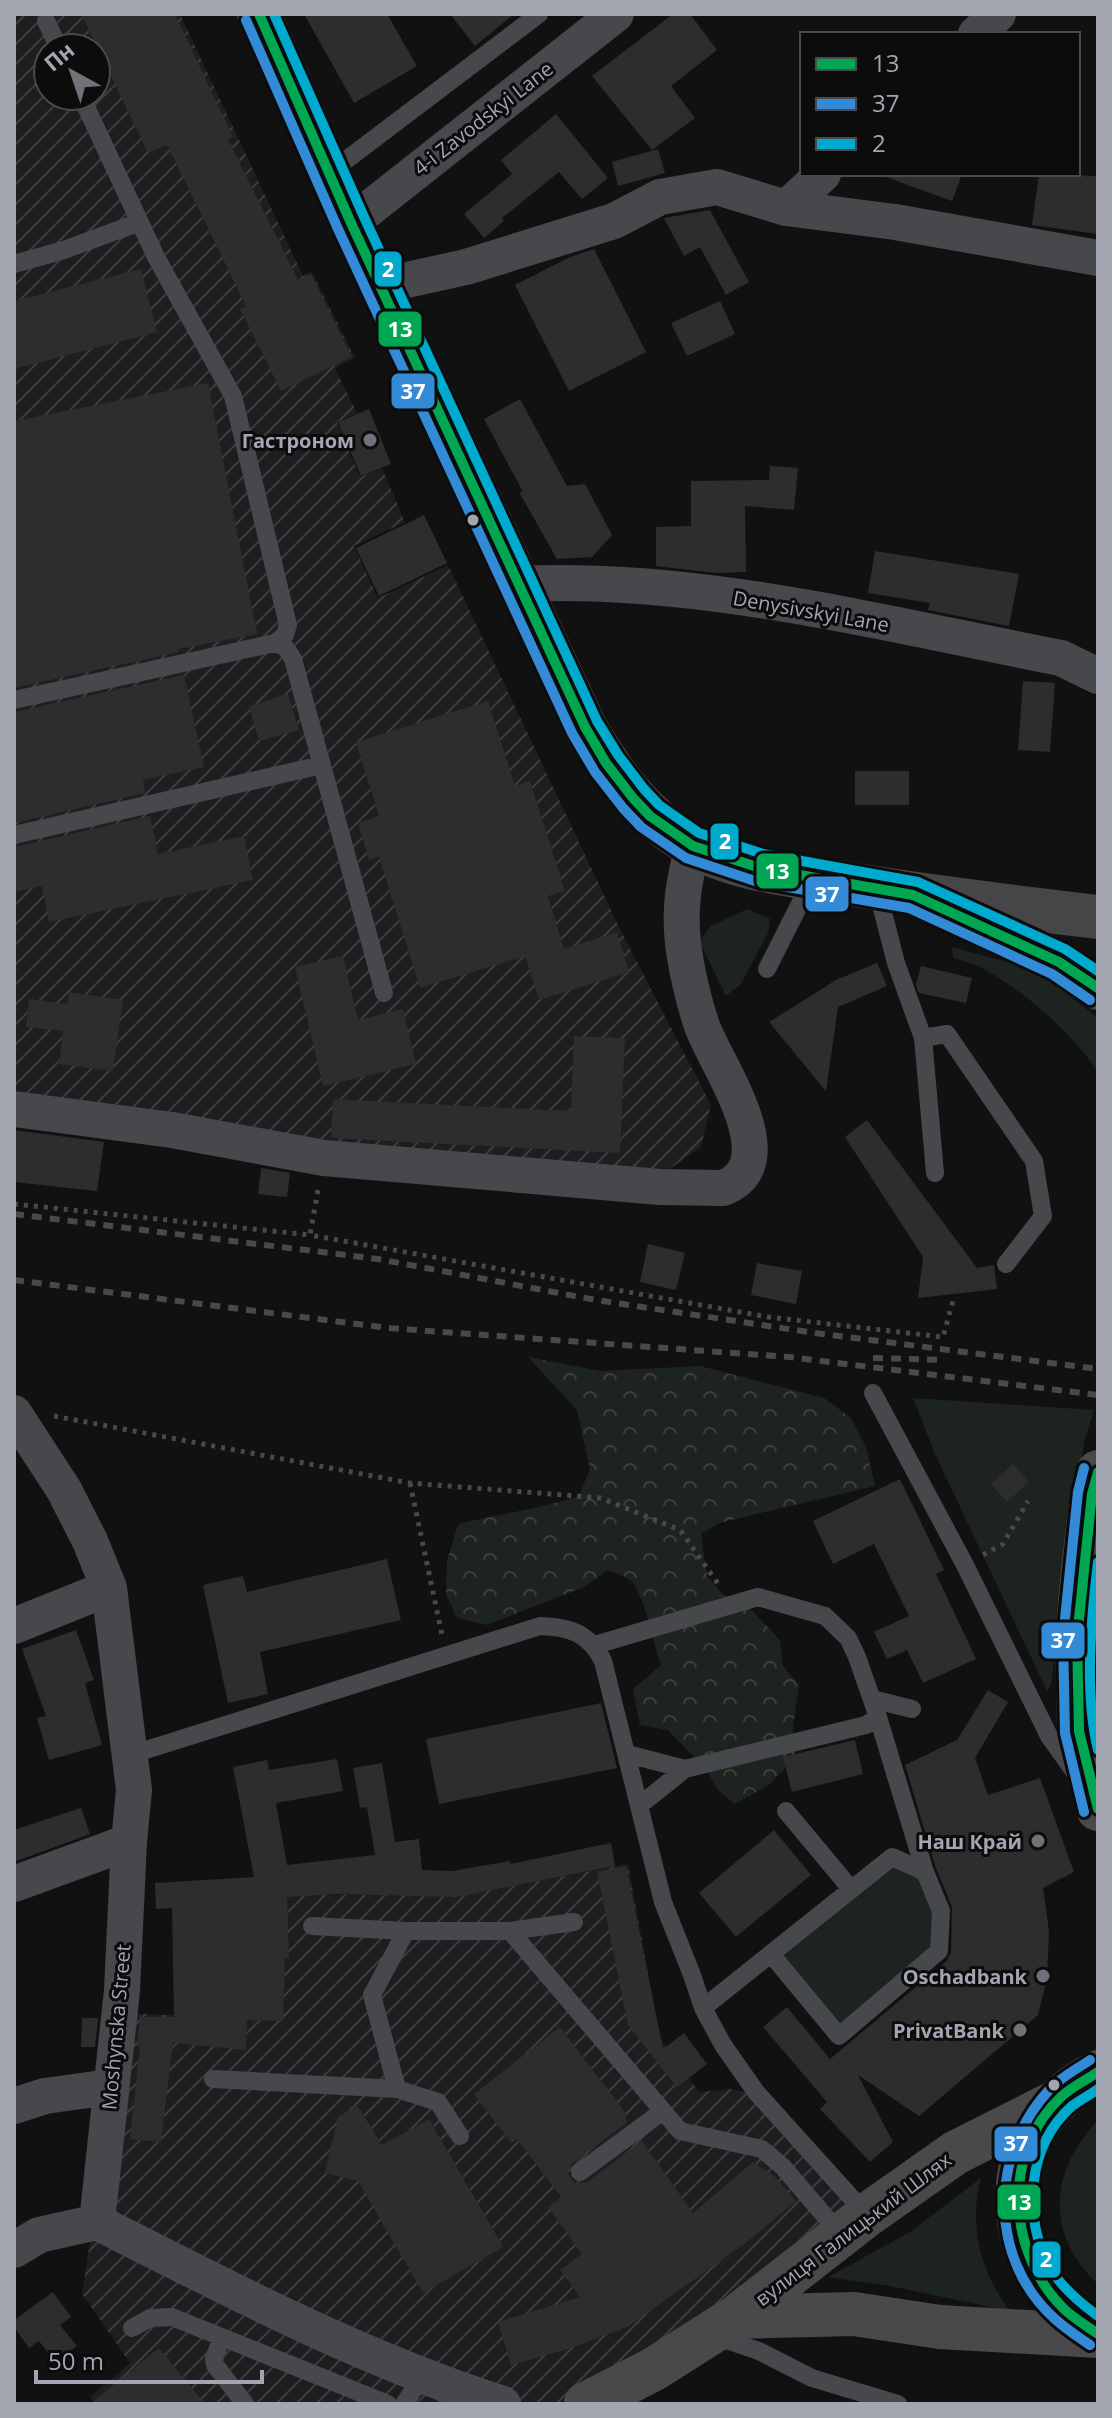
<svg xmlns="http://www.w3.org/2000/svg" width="1112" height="2418" font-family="'Open Sans',sans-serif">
  <defs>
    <pattern id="industrial-furrows" width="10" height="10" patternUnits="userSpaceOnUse" patternTransform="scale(2)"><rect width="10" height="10" fill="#1e1e20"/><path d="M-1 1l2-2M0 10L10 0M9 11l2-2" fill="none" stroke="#3c3c3e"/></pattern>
    <pattern id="forest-crowns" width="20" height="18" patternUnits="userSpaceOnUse" patternTransform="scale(2)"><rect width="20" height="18" fill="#1d231f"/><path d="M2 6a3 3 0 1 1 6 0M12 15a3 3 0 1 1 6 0" fill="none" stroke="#3b403d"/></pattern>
  </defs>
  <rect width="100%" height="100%" fill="#111112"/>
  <path fill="url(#industrial-furrows)" fill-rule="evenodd" d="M14 14H180L303 276 312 272 355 358 335 368 357 413 337 422 360 477 382 468 405 522 354 546 378 598 448 565 621 931 711 1105 701 1147 658 1177 325 1152 14 1100ZM48 48H96V96H48Z
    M628 1864 660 2038 699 2092 731 2089 755 2094 867 2219 590 2404H96L90 2397 130 2363 82 2294 94 2215 117 2013 246 2018 245 1893 457 1896Z"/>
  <path fill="#1d231f" d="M747 909 770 919 768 933 741 984 726 996 699 941 711 926Z
    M952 947 1018 965 1059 988 1098 1018V1073C1075 1034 1022 990 982 968 973 963 962 961 953 957Z
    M913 1398 1094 1410 1084 1442 1051 1685 1047 1691 935 1454Z
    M893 1864 919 1877 934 1913 933 1948 839 2028 780 1955Z
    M1098 2120V2284C1044 2234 1050 2171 1098 2120Z
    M981 2178C968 2225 981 2273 1010 2311L890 2286 828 2277 910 2232Z"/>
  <path fill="url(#forest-crowns)" d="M528 1357 601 1371 700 1366 824 1398 851 1418 866 1447 875 1486 719 1523 701 1534 707 1576 723 1595 743 1601 780 1640 783 1666 799 1685 793 1727 795 1758 770 1784 735 1804 718 1790 705 1768 668 1730 640 1725 633 1689 661 1665C654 1647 644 1592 631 1581 626 1576 615 1573 608 1570L582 1588 487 1625 457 1618 446 1594 447 1561 458 1524C499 1514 540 1509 579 1496L590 1469 577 1410Z"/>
  <path fill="#2d2d2e" d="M81 14H175L233 137 228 139 298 280 311 274 352 357 281 391 240 309 246 306 167 145 148 153Z
    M304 14H387L417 66 354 103Z
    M450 14H514L475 46Z
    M673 14H690L717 50 671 86 695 118 652 150 592 76Z
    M556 114 608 178 582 199 559 172 502 218 504 221 484 238 464 214 512 174 501 160Z
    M658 149 665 173 618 186 612 162Z
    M887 174H962L952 201 886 177Z
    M1039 174 1098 176V234L1032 225Z
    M710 210 749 282 726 295 700 247 684 256 664 218Z
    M594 249 646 352 569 391 515 285 570 257Z
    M141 269 157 332 14 369V301Z
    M720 301 735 334 687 356 671 323Z
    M208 383 257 634 179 649V652L14 688V421Z
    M520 399 567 486 585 484 612 535 592 557 557 559 519 492H523L484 419Z
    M369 409 391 464 361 476 338 422Z
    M770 466 798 468 794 510 745 506 746 572 716 573 656 566V527L691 526V481L769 480Z
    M424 515 447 563 379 596 356 548Z
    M875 551 1019 574 1009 626 928 610 930 603 868 593Z
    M184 675 204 767 143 780 145 793 14 823V712Z
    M1023 681 1055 683 1050 752 1018 750Z
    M288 694 299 730 259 741 249 706Z
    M488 701 515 786 530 781 565 891 548 896 564 949 617 932 629 972 539 1000 525 956 420 988 379 857 369 860 358 823 379 816 356 742Z
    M855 771H909V805H855Z
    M150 816 158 854 244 836 253 880 49 922 42 886 14 892V847Z
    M343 956 358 1020 403 1009 416 1064 323 1086 295 967Z
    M877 963 887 986 838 1007 826 1091 769 1022 836 980Z
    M921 966 972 978 966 1003 919 993 916 985Z
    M69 992 123 1000 113 1071 59 1064 63 1031 26 1027 29 999 67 1004Z
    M574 1036 625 1038 620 1153 331 1138 333 1099 571 1111Z
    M867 1120 977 1268 994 1265 997 1289 918 1298 923 1257 845 1137Z
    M14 1130 104 1142 97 1191 14 1182Z
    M261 1168 290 1173 287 1197 258 1194Z
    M648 1244 685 1253 676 1290 640 1282Z
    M757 1263 802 1271 796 1304 751 1295Z
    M1013 1464 1029 1482 1007 1502 991 1484Z
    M900 1479 944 1570 936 1574 976 1659 923 1683 907 1650 887 1659 874 1632 909 1616 874 1544 833 1564 813 1521Z
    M387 1559 401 1620 260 1652 268 1694 228 1703 203 1585 243 1576 247 1592Z
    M76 1630 94 1680 85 1683 102 1745 49 1760 37 1718 46 1716 22 1649Z
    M988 1690 1008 1702 975 1758 988 1795 1040 1778 1074 1872 1043 1888 1049 1931 1047 1978 1038 2015 919 2116 858 2075 893 2142 870 2162 820 2109 827 2102 763 2027 787 2007 830 2059 947 1961 951 1952 952 1907 936 1868 905 1765 957 1740Z
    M601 1703 617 1768 439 1804 426 1739Z
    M855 1740 863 1774 792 1792 783 1757Z
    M337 1759 343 1791 276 1803 287 1865 375 1855 367 1807 360 1808 353 1768 382 1763 395 1842 419 1839 422 1870 452 1871 510 1861V1864L611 1843 615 1866 456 1897 336 1894 287 1897 289 1958H285L283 2021 247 2020 246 2050 173 2043 161 2142 130 2139 140 2047H137L140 2017H174L172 1908 156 1909 155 1883 254 1877 233 1767 267 1760 269 1770Z
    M81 1808 90 1834 14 1862V1830Z
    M774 1830 811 1875 736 1937 699 1893Z
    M626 1866 663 2049 684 2033 707 2064 677 2087 628 2025 597 1872Z
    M82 2018H98L95 2047H81Z
    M560 2027 628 2116 625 2118 628 2122 572 2163 568 2173 574 2183 587 2182 642 2141 693 2213 753 2162 774 2176 796 2201 747 2242 629 2326 575 2347 511 2365 498 2322 580 2297 560 2270 582 2254 548 2207 561 2197 517 2139 511 2143 474 2094Z
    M357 2105 382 2145 429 2119 503 2247 423 2293 358 2181 325 2173 338 2117Z
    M53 2292 71 2317 60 2325 77 2346 55 2362 39 2341 29 2348 14 2327V2320Z
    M159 2348 205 2404H90Z"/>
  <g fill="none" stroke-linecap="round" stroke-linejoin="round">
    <path stroke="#49494c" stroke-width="5" stroke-dasharray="4 6" stroke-linecap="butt" d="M318 1190 310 1235 768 1317 943 1337 954 1297
      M14 1204 310 1235
      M54 1416 410 1483 601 1498 680 1530 719 1585
      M410 1483 442 1635
      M983 1555 1003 1544 1028 1501"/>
    <path stroke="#47484b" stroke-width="18" d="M46 21 59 48
      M81 96 156 257 233 396 288 625 285 635 275 643
      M329 173 539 14
      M14 264 64 250 140 222
      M14 700 275 643 285 647 293 659 384 993
      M14 835 322 765
      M877 889 896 963 923 1038 947 1034 1034 1161 1043 1216 1006 1264
      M767 969 813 878
      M923 1038 935 1173
      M873 1393 965 1565 1049 1736 1074 1771
      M595 1645 758 1597 825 1616 848 1638 857 1657 878 1717 866 1725 685 1769 627 1754
      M872 1699 912 1709
      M878 1717 925 1872
      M130 1755 540 1626C570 1627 589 1633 603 1661L663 1902 692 1975 703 2008 892 1857 925 1872 941 1911 939 1951 839 2036 771 1954
      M640 1805 685 1769
      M786 1811 851 1889
      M312 1926 406 1931
      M510 1931 574 1922
      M703 2008 723 2045 756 2092 867 2215
      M213 2079 397 2089 372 1995 406 1931H510L680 2131 762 2149 783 2167 842 2236
      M397 2089 438 2102 460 2136
      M580 2172 663 2111
      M132 2328 150 2318 172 2317 388 2404
      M714 2336 759 2351 812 2378 898 2404
      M222 2337 214 2359 215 2365 245 2404
      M404 2404 423 2376"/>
    <path stroke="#47484b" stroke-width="36" d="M976 34 998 14
      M786 208 823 174
      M351 223 616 14
      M380 286 466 267 614 221 660 197 717 187 786 208 895 222 1098 258
      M517 584C697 575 885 624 1061 658L1098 676
      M14 1109 172 1130 324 1158 660 1187 723 1188C788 1163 716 1065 702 1026 694 1003 686 968 683 943 679 906 684 881 693 846
      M14 1413 64 1490 90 1541 109 1588 134 1790 129 1842 122 1990 97 2222C229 2289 362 2359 503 2404
      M14 1626 109 1588
      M14 1884 129 1842
      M14 2106 45 2096 110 2087
      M14 2250 39 2235 97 2222"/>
    <path stroke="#464648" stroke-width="44" d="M259 14 351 223 585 727C613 774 642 816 690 844 734 870 793 875 843 883 928 897 1013 907 1098 917
      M952 912 1059 962 1098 988"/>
    <path stroke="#49494c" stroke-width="44" d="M1098 1472 1092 1494 1083 1570 1077 1638 1079 1731 1098 1809
      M1098 2072C987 2126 994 2275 1098 2334
      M736 2317 854 2314 940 2327 1098 2336
      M586 2404 654 2369 736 2317 867 2215 955 2153 1058 2101"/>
    <path stroke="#49494c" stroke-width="6" stroke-dasharray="10 8" stroke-linecap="butt" d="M14 1214 378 1259 596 1300 815 1333 1098 1369
      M14 1280 388 1328 789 1357 1098 1395
      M873 1358 945 1360"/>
    <defs>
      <path id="bus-1" d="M259 14 351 223 585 727 606 763 633 798 650 816 693 846 760 868 913 895 1059 962 1098 988
        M1098 1472 1092 1494 1077 1638 1079 1731 1098 1809
        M1098 2072C1086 2080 1072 2087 1062 2096 1001 2152 1007 2252 1063 2308 1073 2318 1087 2326 1098 2334"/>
      <path id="bus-2" d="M246 20 338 229 572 733 595 772 623 808 641 827 686 858 758 882 909 908 1052 974 1090 1000
        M1084 1812 1065 1733 1063 1638 1078 1492 1084 1468
        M1090 2345C1078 2337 1066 2329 1055 2319 987 2258 990 2153 1050 2089 1061 2077 1077 2069 1090 2060"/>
      <path id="bus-3" d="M274 14 364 217 597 721 618 755 644 789 659 805 699 833 763 854 918 882 1065 949 1098 971
        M1098 1562C1091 1621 1084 1692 1098 1750
        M1098 2089C1090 2095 1080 2100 1072 2106 1027 2146 1022 2217 1050 2268 1062 2288 1080 2303 1098 2316"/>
    </defs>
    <use href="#bus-1" stroke="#0c0c0d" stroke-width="16"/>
    <use href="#bus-2" stroke="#0c0c0d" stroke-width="16"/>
    <use href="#bus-3" stroke="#0c0c0d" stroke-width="16"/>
    <use href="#bus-1" stroke="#00a651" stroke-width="10"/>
    <use href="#bus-2" stroke="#338bd7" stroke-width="10"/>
    <use href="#bus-3" stroke="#00a9ce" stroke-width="10"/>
  </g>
  <g fill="#707279" stroke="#0c0c0d" stroke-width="3">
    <circle cx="370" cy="440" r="8"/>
    <circle cx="1038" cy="1841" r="8"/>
    <circle cx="1043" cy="1976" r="8"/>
    <circle cx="1020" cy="2030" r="8"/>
  </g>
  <g fill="#a3a6b1" stroke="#0c0c0d" stroke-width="3">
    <circle cx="473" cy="520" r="7"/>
    <circle cx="1054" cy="2085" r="7"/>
  </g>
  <g text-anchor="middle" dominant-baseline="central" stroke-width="6" stroke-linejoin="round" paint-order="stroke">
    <g font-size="20" fill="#a3a6b1" stroke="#0c0c0d">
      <text transform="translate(483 118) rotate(-38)">4-i Zavodskyi Lane</text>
      <text transform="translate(811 611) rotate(10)">Denysivskyi Lane</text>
      <text transform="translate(116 2027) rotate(-85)">Moshynska Street</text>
      <text transform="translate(853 2229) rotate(-37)">вулиця Галицький Шлях</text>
    </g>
    <g font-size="20" font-weight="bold" fill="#a3a6b1" stroke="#0c0c0d" text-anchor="end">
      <text x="354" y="440">Гастроном</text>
      <text x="1022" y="1841">Наш Край</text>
      <text x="1027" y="1976">Oschadbank</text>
      <text x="1004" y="2030">PrivatBank</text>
    </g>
  </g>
  <g stroke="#0c0c0d" stroke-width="3">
    <rect x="373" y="250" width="30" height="38" rx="8" fill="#00a9ce"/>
    <rect x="377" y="310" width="46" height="38" rx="8" fill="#00a651"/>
    <rect x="390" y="372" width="46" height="38" rx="8" fill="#338bd7"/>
    <rect x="709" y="822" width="31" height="39" rx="8" fill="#00a9ce"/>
    <rect x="755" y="852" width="45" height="38" rx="8" fill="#00a651"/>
    <rect x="804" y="875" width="46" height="38" rx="8" fill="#338bd7"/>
    <rect x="1040" y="1621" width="46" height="39" rx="8" fill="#338bd7"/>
    <rect x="993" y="2125" width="46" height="38" rx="8" fill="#338bd7"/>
    <rect x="996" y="2183" width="46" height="38" rx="8" fill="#00a651"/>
    <rect x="1031" y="2240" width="31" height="39" rx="8" fill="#00a9ce"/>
  </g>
  <g font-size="22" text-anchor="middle" font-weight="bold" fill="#fff">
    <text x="388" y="277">2</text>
    <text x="400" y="337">13</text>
    <text x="413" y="399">37</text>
    <text x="725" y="849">2</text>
    <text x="777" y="879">13</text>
    <text x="827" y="902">37</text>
    <text x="1063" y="1648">37</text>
    <text x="1016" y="2151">37</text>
    <text x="1019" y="2210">13</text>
    <text x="1046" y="2267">2</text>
  </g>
  <rect width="1112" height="2418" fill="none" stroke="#a3a6b1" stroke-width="32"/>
  <rect x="800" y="32" width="280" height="144" fill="#0c0c0d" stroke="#484a4f" stroke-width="2"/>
  <rect x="816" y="58" width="40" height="12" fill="#00a651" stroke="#484a4f" stroke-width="2"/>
  <text x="872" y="72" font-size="24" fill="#a3a6b1">13</text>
  <rect x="816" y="98" width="40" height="12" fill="#338bd7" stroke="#484a4f" stroke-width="2"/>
  <text x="872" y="112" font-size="24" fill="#a3a6b1">37</text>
  <rect x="816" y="138" width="40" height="12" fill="#00a9ce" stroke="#484a4f" stroke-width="2"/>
  <text x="872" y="152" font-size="24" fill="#a3a6b1">2</text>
  <g transform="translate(72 72) rotate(320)"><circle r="38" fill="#0c0c0d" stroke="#484a4f" stroke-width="2"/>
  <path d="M0-6L14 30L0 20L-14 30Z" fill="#707279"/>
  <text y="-12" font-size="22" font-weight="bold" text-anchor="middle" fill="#a3a6b1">Пн</text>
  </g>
  <path d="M36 2370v12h226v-12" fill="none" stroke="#a3a6b1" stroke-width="4"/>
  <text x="48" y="2370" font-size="24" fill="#a3a6b1" stroke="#0c0c0d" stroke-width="6" paint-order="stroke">50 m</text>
</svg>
